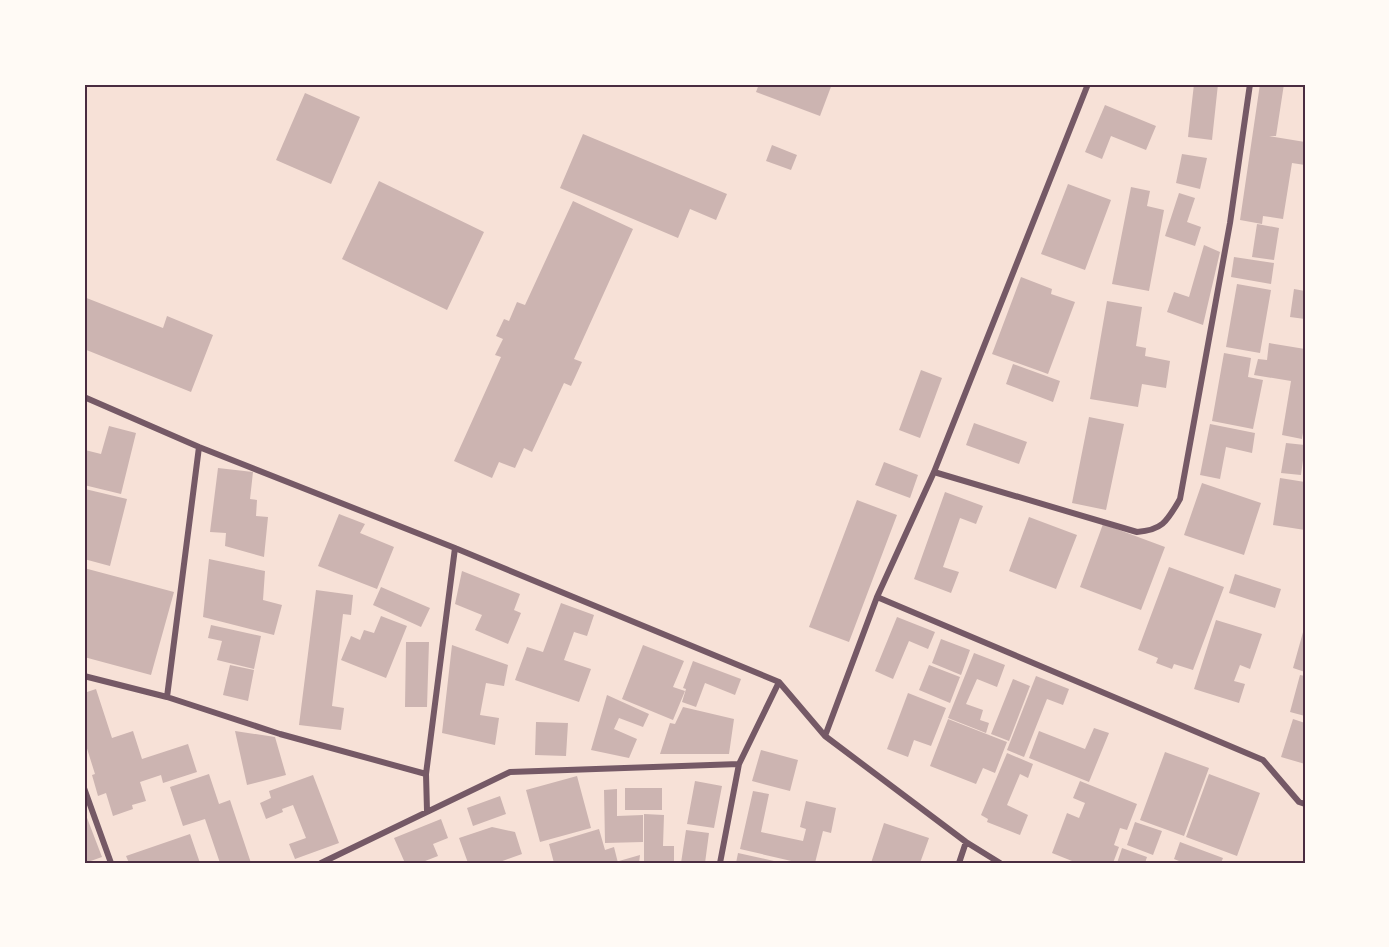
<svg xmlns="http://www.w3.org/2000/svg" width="1389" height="947" font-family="'Nunito Sans',sans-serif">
  <rect width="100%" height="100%" fill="#f7e1d7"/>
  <path fill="#ccb4b1" d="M759 84H832L820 116 756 92Z
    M1194 84H1218L1212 140 1188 137Z
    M1260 84H1284L1276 136H1269L1305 142V165L1292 163 1283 219 1263 216 1262 224 1240 220Z
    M305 93 360 117 331 184 276 160Z
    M1105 105 1156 126 1146 150 1111 136 1102 159 1085 152Z
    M583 134 727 194 716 220 690 209 678 238 560 188Z
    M772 145 797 155 791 170 766 161Z
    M1182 154 1207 158 1200 189 1176 183Z
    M379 181 484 232 447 310 342 259Z
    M1068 184 1111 200 1085 270 1041 254Z
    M1131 187 1150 191 1147 206 1164 210 1149 291 1112 284Z
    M1179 193 1195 198 1187 222 1201 227 1195 246 1165 236Z
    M573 201 633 229 574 359 582 362 571 386 564 383 532 452 524 448 515 468 499 462 492 478 454 461 501 357 495 355 503 339 496 336 504 319 509 321 517 302 525 305Z
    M1257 224 1279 228 1274 260 1252 257Z
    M1204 245 1220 252 1203 325 1167 312 1174 292 1189 297Z
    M1234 257 1274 263 1271 284 1231 277Z
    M1021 277 1052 289 1051 294 1075 302 1048 374 992 354Z
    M1237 284 1271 290 1260 353 1226 347Z
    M1294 289 1305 291V319L1290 317Z
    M84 297 163 328 167 316 213 335 191 392 84 349Z
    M1107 301 1142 307 1136 346 1146 348 1145 356 1170 361 1166 388 1142 384 1138 407 1090 399Z
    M1269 343 1305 349V420L1302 439 1282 435 1291 381 1254 375 1258 359 1267 360Z
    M1224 353 1251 358 1248 377 1263 380 1253 429 1212 421Z
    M1013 364 1060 381 1053 402 1006 384Z
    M921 370 942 378 920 438 899 430Z
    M1089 417 1124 424 1106 510 1072 503Z
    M974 423 1027 442 1019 464 966 445Z
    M1210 424 1255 433 1252 453 1226 447 1220 479 1200 475Z
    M109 426 136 433 121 494 84 485 85 450 101 454Z
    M1286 443 1305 445 1301 475 1281 473Z
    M884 462 918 475 910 498 875 485Z
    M218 468 253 472 250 499 257 500 256 516 268 517 264 557 225 546 226 533 210 532Z
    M1280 478 1305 482V530L1273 525Z
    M1202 483 1261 503 1244 555 1184 535Z
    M85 489 127 499 110 566 84 559Z
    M945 492 983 506 976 524 960 518 943 567 959 572 951 593 914 579Z
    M857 500 897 515 849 642 809 627Z
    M339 514 365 524 360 533 394 547 377 589 318 566Z
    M1029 517 1077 535 1056 589 1009 571Z
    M1103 524 1165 547 1141 610 1080 587Z
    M209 559 265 571 263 600 282 605 274 635 203 617Z
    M1169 567 1224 587 1193 670 1174 664 1172 669 1156 663 1158 658 1138 650Z
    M84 568 174 592 151 675 84 657Z
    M462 571 520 594 514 610 521 613 508 644 475 630 482 615 455 604Z
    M1235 574 1281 589 1275 608 1229 593Z
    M381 587 430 608 421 627 373 605Z
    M316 590 353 595 351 615 343 614 332 706 344 708 341 730 299 725Z
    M561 603 594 615 587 636 574 632 564 660 591 669 579 702 515 680 527 647 543 652Z
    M381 616 407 626 386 678 341 660 351 636 360 640 364 630 374 633Z
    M897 617 935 632 928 649 909 641 893 679 875 671Z
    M1216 620 1262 634 1250 669 1240 665 1234 681 1245 684 1239 703 1194 689Z
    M211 625 261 636 254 669 217 660 222 641 208 638Z
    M1305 625V672L1293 668Z
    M941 639 970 650 961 675 932 663Z
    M406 642H429L427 707H405Z
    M452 645 508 665 504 686 486 683 480 715 499 718 495 745 442 733Z
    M643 645 684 661 673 687 685 691 673 720 622 699Z
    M974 653 1005 665 997 687 977 679 966 704 983 710 980 720 989 723 986 733 948 718Z
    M693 661 741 679 735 695 705 683 696 707 682 702 686 689 683 688Z
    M230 665 254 670 248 701 223 695Z
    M929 665 960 677 950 703 919 690Z
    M1300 675 1305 676V716L1290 712Z
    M1036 676 1069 689 1063 705 1047 699 1024 757 1007 750Z
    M1013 679 1030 686 1009 741 991 734Z
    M96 689 112 738 133 731 142 759 188 744 197 772 163 783 161 775 140 782 146 801 132 805 133 809 113 816 106 793 98 796 92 775 95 774 84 739V693Z
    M908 693 946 708 931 746 914 740 908 757 887 749Z
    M607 695 649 714 643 727 619 718 614 729 637 739 629 758 591 750Z
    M683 707 734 719 729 754H660L670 723 675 724Z
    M948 719 1007 742 995 773 983 768 976 784 930 766Z
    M1293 719 1305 723V764L1281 757Z
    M536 722 568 723 566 756 535 755Z
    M1094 728 1109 733 1089 782 1029 758 1039 731 1085 749Z
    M235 731 275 737 286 775 247 785Z
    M761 750 798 760 790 791 752 781Z
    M1165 752 1209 768 1184 836 1140 820Z
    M1007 753 1033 764 1028 778 1020 774 1007 805 1028 815 1020 835 987 822 988 819 981 815Z
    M209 774 219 804 230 800 251 863H220L205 819 183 826 170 787Z
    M1209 774 1260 793 1237 856 1186 837Z
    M313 775 339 843 295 859 289 844 306 838 293 805 282 809 283 812 266 819 260 803 271 798 269 791Z
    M577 776 591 828 540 842 526 790Z
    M695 781 722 786 714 828 687 824Z
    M1080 781 1137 804 1127 830 1120 828 1114 845 1119 847 1113 863H1077L1052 853 1067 813 1079 818 1085 803 1073 798Z
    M625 788H662V810H625Z
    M617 789V816L643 815V842L605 843 604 790Z
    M753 791 769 794 761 832 803 841 806 829 800 827 806 801 836 808 831 833 823 831 815 863H800L740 849Z
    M500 796 506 814 473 826 467 808Z
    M84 810 102 857 85 863H84Z
    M644 814 664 815 663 846H674V863H644Z
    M441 819 448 838 433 844 438 856 420 863H405L394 838Z
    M1135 822 1162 831 1153 855 1127 845Z
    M884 823 929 838 920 863H871Z
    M492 827 515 832 522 854 497 863H468L459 838Z
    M599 829 605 850 614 847 618 863H554L549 844Z
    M686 830 709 833 705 863H681Z
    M190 834 200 863H129L126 856Z
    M1180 842 1223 858 1221 863H1184L1174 859Z
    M1122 848 1147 857 1145 863H1117Z
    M738 853 774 861 773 863H736Z
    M640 855 639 863H620L619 861Z"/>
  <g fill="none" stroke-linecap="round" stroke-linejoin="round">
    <path stroke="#755966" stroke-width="6" d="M84 397 199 447 455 548 779 682 825 736 966 842 1000 863
      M934 472 1137 532C1163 530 1167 521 1180 499L1230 223 1250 84
      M877 597 1263 760 1299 802 1305 804
      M84 676 167 697 199 447
      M167 697 280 734 426 774
      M825 736 877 597 934 472 1088 84
      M84 788 111 863
      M427 811 426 774 455 548
      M321 863 510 772 739 764
      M720 863 739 764 779 682
      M959 863 966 842"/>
  </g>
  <rect width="1389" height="947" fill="none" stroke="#fffaf5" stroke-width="171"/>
  <rect x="86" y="86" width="1218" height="776" fill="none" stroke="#4a2c40" stroke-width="2"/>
</svg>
